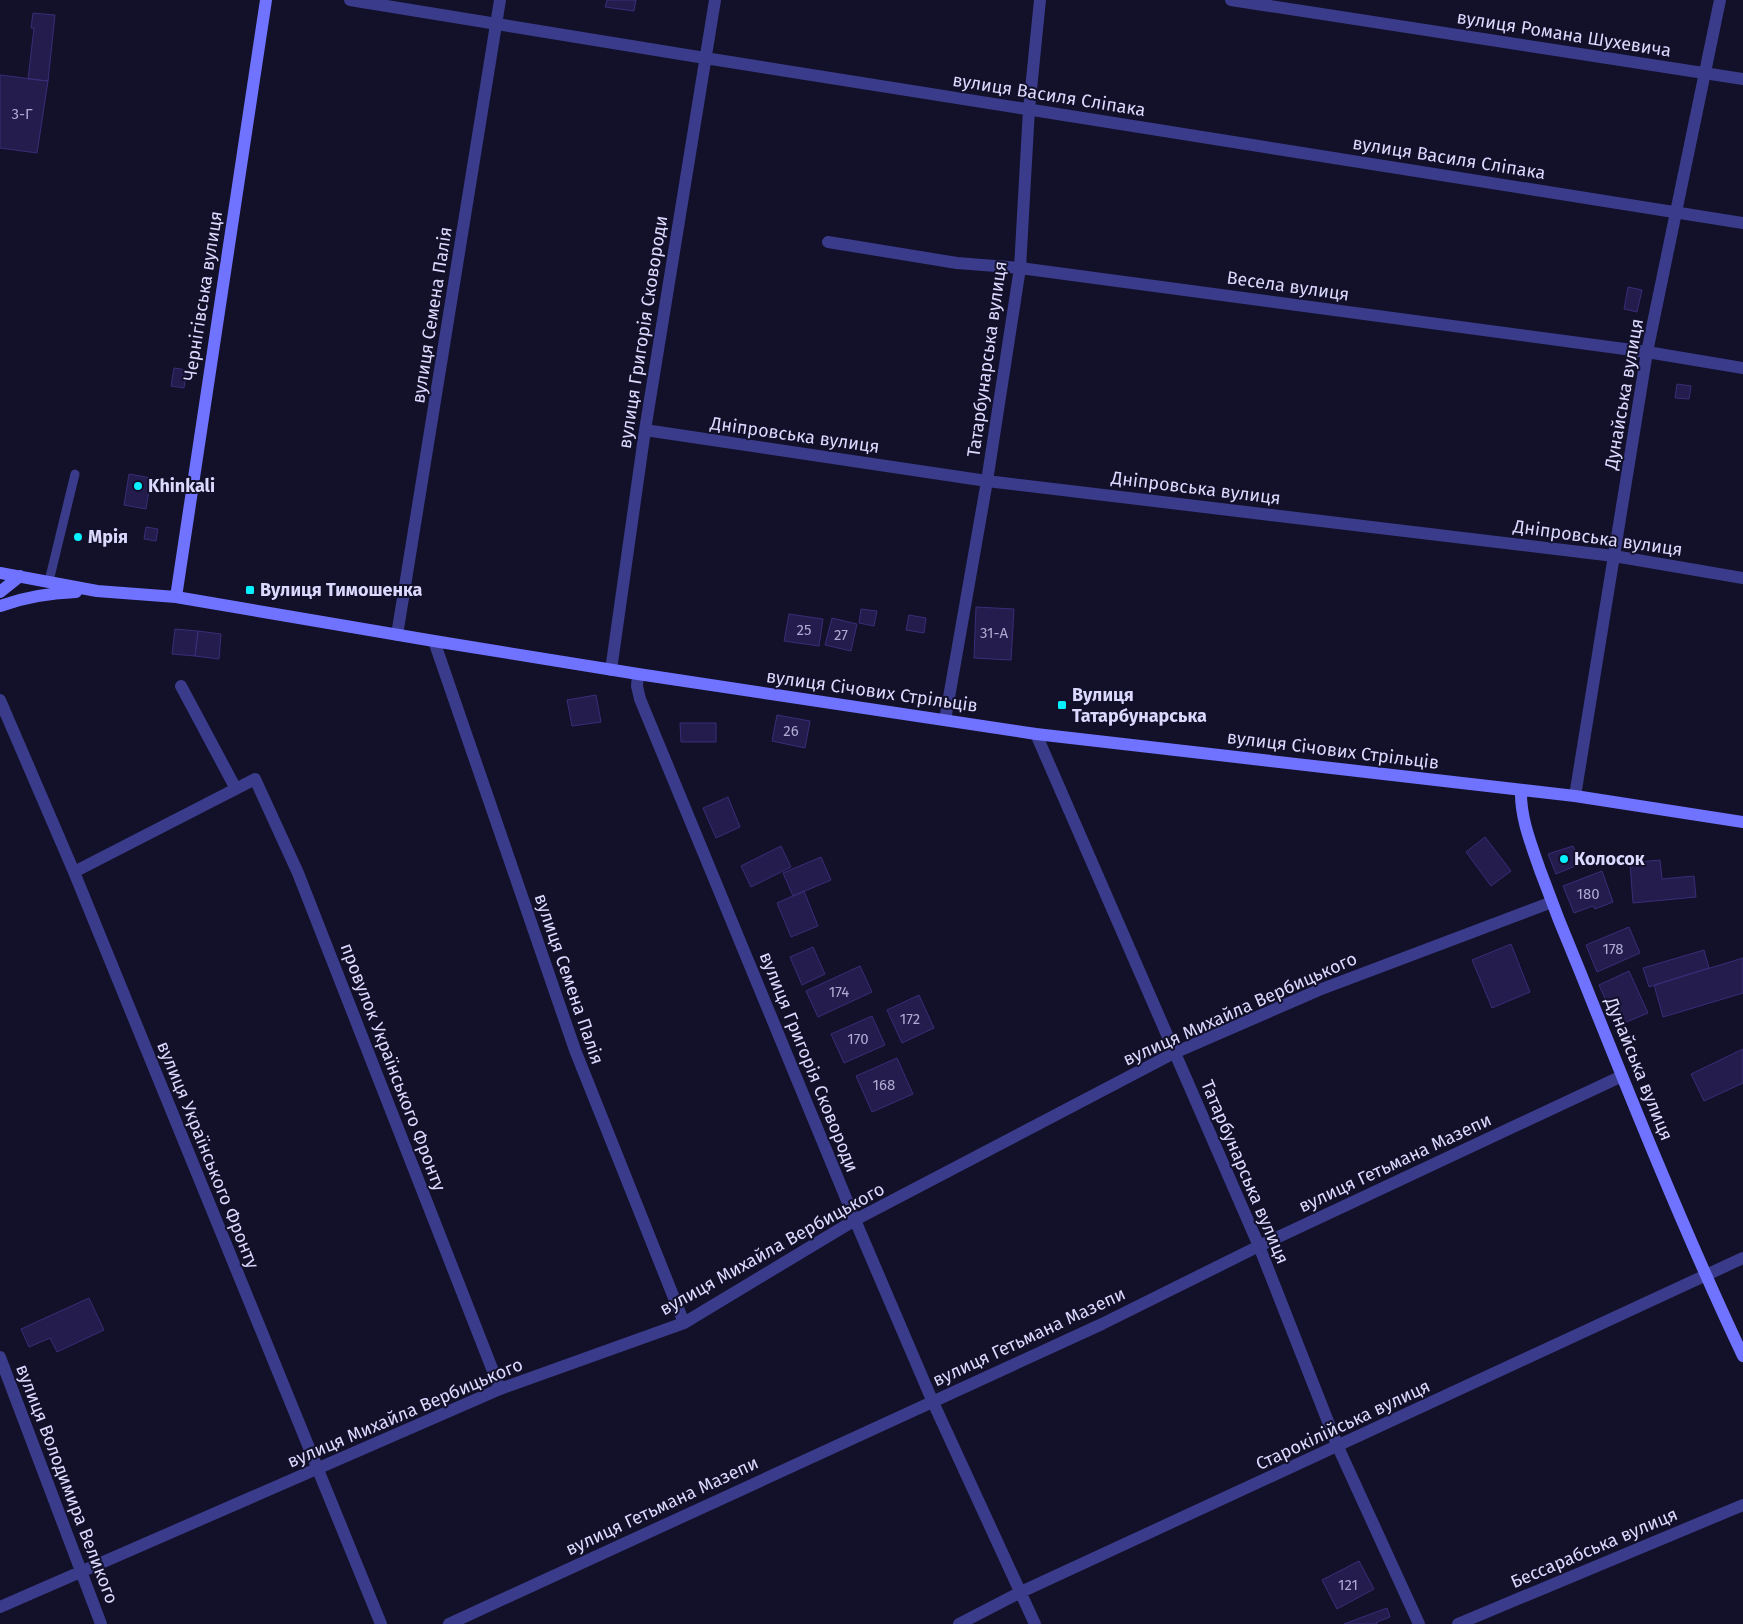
<svg xmlns="http://www.w3.org/2000/svg" width="1743" height="1624" font-family="'Fira Sans',sans-serif">
  <rect width="100%" height="100%" fill="#13102a"/>
  <path fill="#231c4c" stroke="#392d78" d="M607 0H636L634 11 605 7Z
    M33 13 55 15 48 81 28 79 34 28H31Z
    M0 75 48 81 37 153 0 148Z
    M1628 287 1642 290 1637 312 1624 309Z
    M174 368 187 370 184 388 171 386Z
    M1677 384 1691 386 1689 399 1675 398Z
    M129 474 151 478 146 509 124 505Z
    M146 527 158 529 156 541 144 539Z
    M976 607 1014 609 1011 660 974 658Z
    M861 609 877 611 874 626 859 623Z
    M789 614 823 619 819 646 784 641Z
    M909 615 926 618 924 633 906 630Z
    M832 618 857 624 851 651 825 645Z
    M175 629 198 631 195 656 172 654Z
    M198 631 221 634 219 659 195 656Z
    M596 695 601 722 572 726 567 700Z
    M777 715 810 721 805 748 772 741Z
    M680 723H716V742H681Z
    M728 797 740 827 716 838 703 808Z
    M1485 837 1511 871 1491 886 1466 852Z
    M781 846 791 867 751 887 741 866Z
    M1573 846 1580 864 1556 874 1548 854Z
    M821 857 831 880 793 896 783 873Z
    M1660 860 1662 879 1694 876 1696 897 1633 903 1630 863Z
    M1602 871 1613 902 1595 909 1593 906 1574 913 1563 886Z
    M804 891 818 926 791 937 777 903Z
    M1629 927 1640 953 1597 972 1586 945Z
    M1511 944 1530 992 1492 1008 1472 960Z
    M813 947 825 974 802 985 790 957Z
    M1704 950 1709 968 1649 987 1643 968Z
    M1743 958V993L1663 1017 1654 985Z
    M860 966 872 992 818 1017 806 991Z
    M1629 971 1648 1013 1617 1026 1599 985Z
    M919 995 934 1028 902 1043 887 1010Z
    M872 1016 885 1045 844 1063 831 1034Z
    M1743 1049V1083L1704 1101 1691 1074Z
    M897 1058 913 1094 872 1112 856 1076Z
    M89 1298 104 1330 57 1352 50 1338 29 1347 21 1329Z
    M1359 1561 1374 1589 1337 1609 1322 1580Z
    M1387 1608 1390 1617 1377 1622V1624H1344Z"/>
  <g fill="none" stroke-linecap="round" stroke-linejoin="round">
    <path stroke="#3a3b8a" stroke-width="9" d="M49 581 75 474"/>
    <path stroke="#3a3b8a" stroke-width="12" d="M350 0 705 58 1743 223
      M1231 0 1743 79
      M828 242 957 263 1020 268 1647 352 1743 368
      M645 430 987 481 1614 556 1743 578
      M397 635 500 0
      M434 641 575 1050 684 1323
      M611 670 645 430 715 0
      M638 674 637 686 640 699 855 1220 932 1400 1035 1624
      M181 686 236 789
      M0 700 74 872 381 1624
      M945 720 987 481 1020 268 1029 109 1040 0
      M1036 734 1259 1246 1338 1447 1419 1624
      M1575 796 1647 352 1720 0
      M74 872 255 779 298 873 500 1389
      M0 1357 101 1624
      M0 1607 500 1389 684 1323 855 1220 1174 1053 1319 990 1552 902
      M449 1624 1102 1324 1259 1246 1622 1076
      M959 1624 1021 1592 1743 1258
      M1458 1624 1743 1505"/>
    <path stroke="#7073ff" stroke-width="12" d="M0 573 97 591 176 597 434 641 638 674 1036 734 1575 796 1743 822
      M0 592 20 576
      M176 597 266 0
      M0 606C25 597 49 593 76 592
      M1521 790C1520 817 1531 844 1540 870 1552 903 1565 936 1579 969 1631 1099 1683 1229 1743 1356"/>
  </g>
  <g fill="#05f1ff" stroke="#13102a" stroke-width="2">
    <circle cx="138" cy="486" r="5"/>
    <circle cx="78" cy="537" r="5"/>
    <rect x="245" y="585" width="10" height="10" rx="2.5"/>
    <rect x="1057" y="700" width="10" height="10" rx="2.5"/>
    <circle cx="1564" cy="859" r="5"/>
  </g>
  <g text-anchor="middle" dominant-baseline="central" stroke-width="4" stroke-linejoin="round" paint-order="stroke">
    <g font-size="15" fill="#aeaad2">
      <text x="22" y="114">3-Г</text>
      <text x="804" y="630">25</text>
      <text x="994" y="633">31-А</text>
      <text x="841" y="635">27</text>
      <text x="791" y="731">26</text>
      <text x="1588" y="894">180</text>
      <text x="1613" y="949">178</text>
      <text x="839" y="992">174</text>
      <text x="910" y="1019">172</text>
      <text x="858" y="1039">170</text>
      <text x="884" y="1085">168</text>
      <text x="1348" y="1585">121</text>
    </g>
    <g font-size="18" fill="#dcd9ff" stroke="#13102a">
      <text transform="translate(1564 34) rotate(9)">вулиця Романа Шухевича</text>
      <text transform="translate(1049 95) rotate(9)">вулиця Василя Сліпака</text>
      <text transform="translate(1449 158) rotate(9)">вулиця Василя Сліпака</text>
      <text transform="translate(1288 286) rotate(8)">Весела вулиця</text>
      <text transform="translate(203 296) rotate(-81)">Чернігівська вулиця</text>
      <text transform="translate(432 315) rotate(-81)">вулиця Семена Палія</text>
      <text transform="translate(643 332) rotate(-81)">вулиця Григорія Сковороди</text>
      <text transform="translate(987 359) rotate(-82)">Татарбунарська вулиця</text>
      <text transform="translate(1624 394) rotate(-80)">Дунайська вулиця</text>
      <text transform="translate(795 435) rotate(8)">Дніпровська вулиця</text>
      <text transform="translate(1196 488) rotate(7)">Дніпровська вулиця</text>
      <text transform="translate(1598 538) rotate(8)">Дніпровська вулиця</text>
      <text transform="translate(872 691) rotate(8)">вулиця Січових Стрільців</text>
      <text transform="translate(1333 750) rotate(7)">вулиця Січових Стрільців</text>
      <text transform="translate(569 979) rotate(71)">вулиця Семена Палія</text>
      <text transform="translate(1240 1009) rotate(-24)">вулиця Михайла Вербицького</text>
      <text transform="translate(809 1062) rotate(68)">вулиця Григорія Сковороди</text>
      <text transform="translate(393 1067) rotate(69)">провулок Українського Фронту</text>
      <text transform="translate(1639 1069) rotate(68)">Дунайська вулиця</text>
      <text transform="translate(208 1155) rotate(68)">вулиця Українського Фронту</text>
      <text transform="translate(1395 1163) rotate(-25)">вулиця Гетьмана Мазепи</text>
      <text transform="translate(1245 1172) rotate(67)">Татарбунарська вулиця</text>
      <text transform="translate(772 1249) rotate(-29)">вулиця Михайла Вербицького</text>
      <text transform="translate(1029 1337) rotate(-25)">вулиця Гетьмана Мазепи</text>
      <text transform="translate(405 1413) rotate(-23)">вулиця Михайла Вербицького</text>
      <text transform="translate(1343 1425) rotate(-25)">Старокілійська вулиця</text>
      <text transform="translate(67 1484) rotate(69)">вулиця Володимира Великого</text>
      <text transform="translate(662 1506) rotate(-25)">вулиця Гетьмана Мазепи</text>
      <text transform="translate(1594 1548) rotate(-23)">Бессарабська вулиця</text>
    </g>
    <g font-size="18" font-weight="bold" fill="#dcd9ff" stroke="#13102a" text-anchor="start">
      <text x="148" y="486">Khinkali</text>
      <text x="88" y="537">Мрія</text>
      <text x="260" y="590">Вулиця Тимошенка</text>
      <text x="1072" y="695">Вулиця<tspan x="1072" dy="21">Татарбунарська</tspan></text>
      <text x="1574" y="859">Колосок</text>
    </g>
  </g>
</svg>
